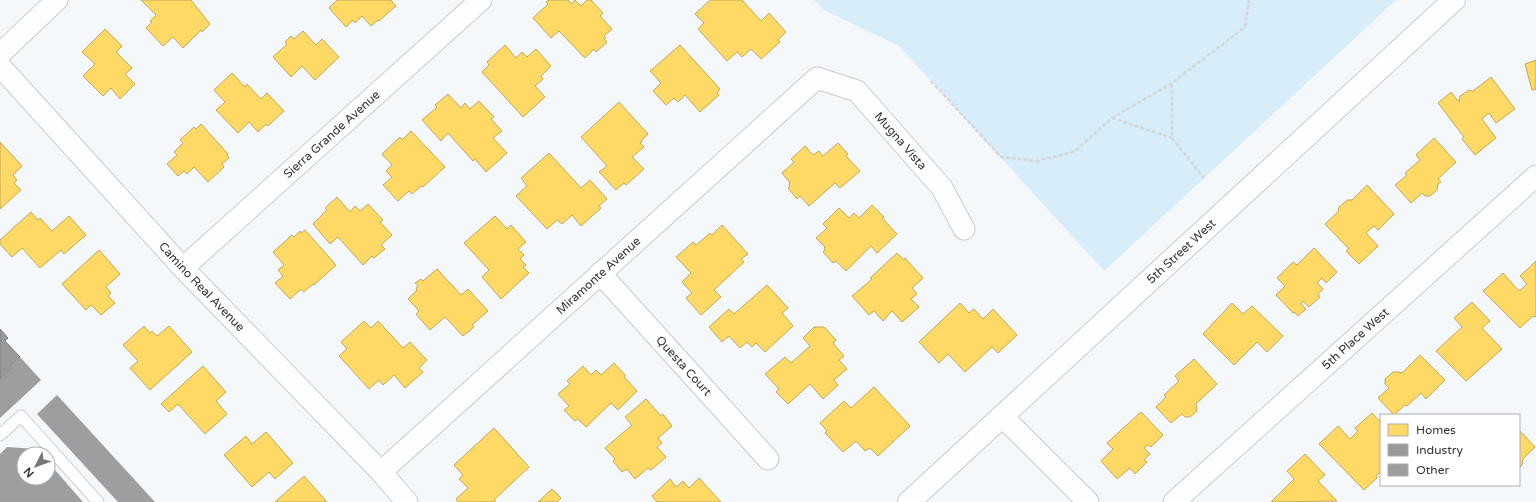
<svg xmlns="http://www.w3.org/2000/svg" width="1536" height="502" font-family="'Varela Round',sans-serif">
  <rect width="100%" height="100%" fill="#f5f8fa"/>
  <path fill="#d8edfa" d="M814 0H1396L1104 271 899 46 824 10Z"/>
  <path fill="#ffd966" stroke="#c1a757" d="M141 0H191L210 24 202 32 201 30 183 48 173 37 163 46 146 28 152 22 150 21 156 15Z
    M337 0H391L396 6 379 21 378 20 371 26 362 16 355 23 353 20 346 27 329 8Z
    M549 0H568L571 4 575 0 581 6 587 0H591L603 13 600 16 612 29 604 36 606 38 604 39 607 42 596 52 594 49 585 58 559 31 551 38 533 18 548 4 546 2Z
    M710 0H742L761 21 769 13 786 32 778 40 780 42 761 59 751 49 742 57 737 52 727 61 698 29 704 23 695 14Z
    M105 29 122 46 116 52 132 68 125 74 135 84 120 99 111 88 103 96 83 76 95 64 82 52Z
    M303 31 316 45 322 39 339 57 315 80 302 66 291 77 273 57 287 44 285 42 291 36 294 39Z
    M505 45 516 58 522 52 527 57 536 49 551 66 541 76 543 79 535 86 545 97 523 117 482 72 489 65 487 62Z
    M680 45 720 89 717 93 719 95 700 112 685 95 678 102 674 98 666 105 653 91 661 83 650 71Z
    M1536 60V89L1532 90 1525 64Z
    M232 73 245 87 247 84 261 99 267 93 284 111 268 126 266 124 258 132 249 122 238 133 216 110 225 102 214 90Z
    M1491 77 1515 109 1496 123 1489 113 1482 119 1496 138 1475 155 1462 139 1464 137 1438 103 1451 92 1459 102 1460 96 1469 90 1473 91Z
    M448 94 461 108 465 103 470 109 479 101 494 117 491 119 502 131 493 138 507 153 486 172 475 159 473 161 448 133 441 141 422 120 437 107 435 105Z
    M619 102 648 134 641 141 642 142 640 143 644 147 632 157 644 169 626 185 624 183 616 190 599 172 607 166 581 137Z
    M201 124 228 154 227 155 229 158 222 164 224 167 208 182 194 167 187 174 184 171 178 176 167 164 177 155 174 152 183 143 180 140 194 127 196 129Z
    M411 131 445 167 423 187 421 186 412 194 409 191 398 201 383 185 392 177 386 171 392 165 382 154 400 137 402 140Z
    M1434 138 1456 162 1438 179 1441 182 1438 184 1437 190 1430 196H1425L1422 193 1411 203 1395 185 1407 175 1405 173 1420 160 1416 155Z
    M0 142 22 166 13 175 17 180 14 183 21 190 0 209Z
    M838 143 848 154 846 156 860 171 840 188 835 183 809 206 800 196 797 199 788 188 790 187 789 185 790 183 782 173 794 162 791 159 805 146 813 155 819 151 823 156Z
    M549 153 581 188 590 180 607 199 599 206 601 208 581 226 572 215 562 224 557 220 547 229 516 196 527 186 521 178Z
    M1367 185 1394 214 1378 230 1374 226 1366 233 1378 246 1359 264 1346 251 1349 249 1325 224 1338 212 1339 207 1347 200H1352Z
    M337 197 350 212 355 206 360 211 368 204 383 220 380 222 392 235 381 245 385 249 374 258 372 256 363 265 338 237 330 244 313 224 327 210 325 208Z
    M872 205 884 217 882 218 897 234 877 253 871 246 846 271 836 261 833 263 823 252 825 250 824 248 825 247 816 238 827 228 823 224 839 208 849 218 854 213 859 218Z
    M31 212 38 220 40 218 52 231 69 216 86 235 64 254 61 250 40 268 22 248 12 257 0 244V240Z
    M495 216 507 229 511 225 526 242 518 249 524 255 520 259 526 265 523 267 529 273 501 299 482 277 489 270 464 243Z
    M722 225 748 254 741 259 744 262 714 290 721 297 701 315 686 298 692 293 682 282 691 273 676 257 693 242 696 245 710 233 712 235Z
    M305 230 336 265 314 285 313 284 304 292 301 289 290 299 275 283 283 276 278 270 284 265 273 252 292 235 294 237 300 231 301 233Z
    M1314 248 1337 272 1326 283 1322 278 1317 283 1323 289 1318 294 1320 297 1309 307 1303 301 1301 304 1306 309 1298 316 1294 312 1293 313 1276 295 1285 286 1277 278 1293 262 1297 265Z
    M99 250 120 274 106 287 111 293 108 296 115 303 101 315 91 305 86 310 62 284Z
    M897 253 904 260 905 258 923 278 912 288 917 294 911 299 919 307 902 322 892 311 883 321 874 311 869 315 852 296 872 279 870 278Z
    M1536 261V317L1533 316 1520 328 1483 291 1503 273 1519 291 1527 284 1520 276Z
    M437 269 461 295 468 289 488 311 472 325 474 327 463 336 445 317 430 330 416 314 419 311 408 299 417 290 416 288 418 286 415 283 421 279 423 281Z
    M767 285 788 308 782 313 793 326 765 352 756 343 752 347 747 342 740 348 729 336 722 342 709 327 729 309 734 314Z
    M1472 302 1490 321 1482 328 1502 349 1466 381 1436 351 1462 327 1454 318Z
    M960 303 969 313 974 309 983 319 993 309 1017 335 998 353 992 347 965 372 948 354 939 363 919 342Z
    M1232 303 1243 314 1252 306 1283 336 1267 352 1257 342 1234 365 1203 334Z
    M364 321 371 328 378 321 403 348 410 342 427 360 419 368 423 372 405 388 394 375 383 385 379 380 369 389 339 356 347 349 341 342Z
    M144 326 150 333 152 331 157 336 169 326 192 352 150 390 130 368 138 361 123 345Z
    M814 327H824L836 340 833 343 844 356 839 360 847 369 834 380 838 385 823 399 810 384 788 404 776 392 779 389 765 374 785 357 791 363 810 346 803 338Z
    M1420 355 1445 380 1426 399 1421 393 1407 406 1405 405 1394 415 1378 398 1389 388 1385 384V379L1393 372H1399L1402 373Z
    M1194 359 1217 384 1196 404 1197 411 1190 417H1185L1182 414 1171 423 1156 407 1166 397 1164 395 1179 381 1175 376Z
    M614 363 625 375 624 377 637 391 618 410 611 403 586 427 578 419 575 421 564 410 569 406 558 394 570 384 567 381 583 366 591 375 596 370 601 375Z
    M203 366 226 392 216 401 227 414 205 434 178 404 169 412 161 404Z
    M874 387 910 426 878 456 870 448 865 451 856 441 843 452 825 433 827 431 820 423 844 401 851 408Z
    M646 399 661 416 663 414 672 426 658 438 662 443 657 447 666 457 651 470 648 468 635 479 627 469 622 472 613 461 615 459 605 448 632 425 625 417Z
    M1141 412 1163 435 1151 447 1148 445 1144 448 1150 454 1144 460 1147 462 1135 474 1130 468 1117 479 1101 461 1113 449 1107 443Z
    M1372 413 1381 423V471L1376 476 1377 478 1364 490 1319 444 1338 426 1350 439 1358 431 1355 428Z
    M494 428 529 467 494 500 496 502H458L456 499 468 488 459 479 463 475 454 465Z
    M1519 430 1535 447 1523 459 1522 465 1519 468Z
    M266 432 293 463 275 479 269 472 252 487 224 455 246 436 252 444Z
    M1305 454 1325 475 1318 481 1337 501 1271 502 1294 479 1287 471Z
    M304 476 327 502H275Z
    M699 478 721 502H657L652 496 670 479 676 487 683 481 689 488Z
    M552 489 561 498 557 502H538Z"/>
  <path fill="#999" stroke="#7a7a7a" d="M0 329 8 338 5 341 20 357 10 366 12 368 0 379Z"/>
  <path fill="#9c9ea0" d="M20 357 41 380 0 418V379L12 368 10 366Z
    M57 395 155 502H118L37 414Z
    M7 447 36 449 41 454H24V478H48V462L83 502H0V454Z"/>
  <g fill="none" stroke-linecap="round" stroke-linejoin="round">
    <defs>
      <path id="lane" d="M0 435 21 416 98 502"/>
      <g id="street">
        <path d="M0 54 57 0"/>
        <path id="s1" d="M0 66 183 268 381 472 407 502"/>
        <path id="s2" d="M183 268 481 0"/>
        <path id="s3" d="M600 273 768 459"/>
        <path d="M1002 416 1088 502"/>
        <path id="s4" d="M381 472 817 78 857 91 942 188 964 229"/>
        <path id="s5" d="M1174 502 1536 176"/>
      </g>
      <g id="secondary">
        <path id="s6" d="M909 502 1454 0"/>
      </g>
    </defs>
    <use href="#lane" stroke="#c9cbcd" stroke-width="13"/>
    <use href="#street" stroke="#c9cbcd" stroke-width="23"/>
    <use href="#secondary" stroke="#c9cbcd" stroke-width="24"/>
    <path stroke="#d6d7d7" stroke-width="2.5" stroke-dasharray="4 2" stroke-linecap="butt" d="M931 81 1001 157 1036 161 1074 152 1112 118 1172 83 1245 27 1249 0
      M1172 84V138L1204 178
      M1112 118 1172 138"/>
    <use href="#lane" stroke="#fefefe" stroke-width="11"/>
    <use href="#street" stroke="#fefefe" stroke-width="21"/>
    <use href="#secondary" stroke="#fefefe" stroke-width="22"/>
  </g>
  <g text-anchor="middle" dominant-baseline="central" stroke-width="4" stroke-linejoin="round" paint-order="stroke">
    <g font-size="12" fill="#313233" stroke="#fff">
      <text stroke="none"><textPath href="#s2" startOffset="200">Sierra Grande Avenue</textPath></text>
      <text stroke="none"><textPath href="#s4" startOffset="696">Mugna Vista</textPath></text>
      <text stroke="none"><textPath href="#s6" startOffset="370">5th Street West</textPath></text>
      <text stroke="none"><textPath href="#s4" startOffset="293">Miramonte Avenue</textPath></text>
      <text stroke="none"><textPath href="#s1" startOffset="299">Camino Real Avenue</textPath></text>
      <text stroke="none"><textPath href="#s5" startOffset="244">5th Place West</textPath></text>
      <text stroke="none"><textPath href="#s3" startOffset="125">Questa Court</textPath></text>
    </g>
  </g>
  <rect x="1380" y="414" width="140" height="72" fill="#ffffff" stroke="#adadad"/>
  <rect x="1388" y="424" width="20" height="12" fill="#ffd966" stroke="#adadad"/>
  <text x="1416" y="434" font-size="12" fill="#313233">Homes</text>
  <rect x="1388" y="444" width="20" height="12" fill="#999999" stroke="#adadad"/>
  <text x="1416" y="454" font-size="12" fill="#313233">Industry</text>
  <rect x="1388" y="464" width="20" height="12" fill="#9c9ea0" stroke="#adadad"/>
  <text x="1416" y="474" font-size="12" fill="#313233">Other</text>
  <g transform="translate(36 466) rotate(228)"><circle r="19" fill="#ffffff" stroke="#adadad"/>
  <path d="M0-3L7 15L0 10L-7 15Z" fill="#767779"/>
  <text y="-6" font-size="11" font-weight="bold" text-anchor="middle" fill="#313233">N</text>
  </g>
</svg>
